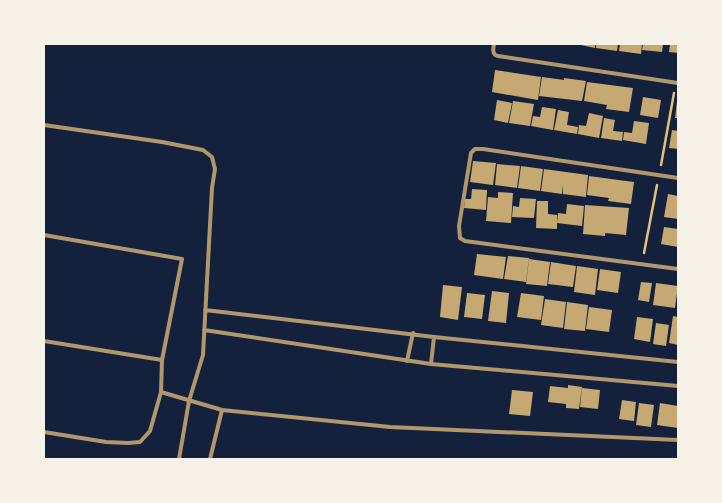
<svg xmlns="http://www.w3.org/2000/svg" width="722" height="503" font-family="'Work Sans',sans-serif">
  <rect width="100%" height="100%" fill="#14213d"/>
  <path fill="#c6a872" d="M576 44H595V48Z
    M596 44H618L617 51 596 48Z
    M620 44H642L641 54 619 51Z
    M643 44H663L662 52 642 50Z
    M670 44H678V53L669 52Z
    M495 70 541 77 538 100 492 92Z
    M542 77 564 80V78L586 81 582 101 539 96Z
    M587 82 633 88 629 112 606 109 607 105 584 101Z
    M643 97 661 100 658 118 640 115Z
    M497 100 512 103 508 123 494 120Z
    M513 101 534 104 530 126 509 123Z
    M677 101H678V118H675Z
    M542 107 556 109 553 130 531 126 533 116 540 117Z
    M558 110 569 112 567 125 578 127 577 134 554 130Z
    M589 113 603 116 599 138 578 134 579 125 586 126Z
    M604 118 615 120 613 131 623 132 622 141 601 138Z
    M634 121 649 123 646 144 623 140 624 132 632 133Z
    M672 130 678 131V149L669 148Z
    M473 161 496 163 493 185 470 182Z
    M497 164 520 166 517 188 495 185Z
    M521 166 543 169 540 191 518 188Z
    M544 169 588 175 586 197 563 194V185L562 194 541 191Z
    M589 176 611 179 610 188 611 179 634 182 631 204 608 201 609 198 587 195Z
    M472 189 487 190 486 210 464 208 465 199H471Z
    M498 192 513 193 511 223 486 221 488 197 498 198Z
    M668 194 678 196V219L664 217Z
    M520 198 536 199 534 218 512 217 513 206 519 207Z
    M537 201H548V214L557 215V229L536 228Z
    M567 204 584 206 582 226 557 223 558 213 566 214Z
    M585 205 629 208 626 235 605 233V236L583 234Z
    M664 227 678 229V247L661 244Z
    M477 254 506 257 503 279 474 275Z
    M508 256 529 258 526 282 504 279Z
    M529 259 550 262 547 286 526 284Z
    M551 262 576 266 573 287 548 284Z
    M577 266 598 269 595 295 574 292Z
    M600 269 621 272 618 293 597 290Z
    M641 282 652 283 649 302 638 300Z
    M656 283 678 286 675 308 653 305Z
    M443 285 462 287 458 320 440 317Z
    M492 291 509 293 506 323 488 321Z
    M467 293 485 295 482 319 464 317Z
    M521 293 544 296 541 320 517 317Z
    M545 299 566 302 563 328 541 325Z
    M567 302 588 305 585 331 564 329Z
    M589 307 612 310 609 332 586 329Z
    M673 316 678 317V345L669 343Z
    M637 317 653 319 650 342 634 339Z
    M656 323 669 325 666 346 653 344Z
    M568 385 582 387 579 409 566 408V404L548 402 550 386 568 388Z
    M582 388 600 390 598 409 580 407Z
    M512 390 533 392 530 416 509 414Z
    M622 400 636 402 634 421 619 419Z
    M639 403 654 405 651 427 636 425Z
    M660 403 678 406V428L657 425Z"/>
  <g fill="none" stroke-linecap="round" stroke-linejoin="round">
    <path stroke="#e5c07b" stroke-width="2.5" d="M661 165 674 93
      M644 253 657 185"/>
    <path stroke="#b1986c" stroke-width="4" d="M494 44C493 49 492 55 498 56L678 83
      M44 125 162 142 203 150 212 157 215 169 212 188 203 355 189 401 179 459
      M678 178 483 149H475L471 153 459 226 460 238 465 241 678 269
      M44 235 182 259 162 360 161 392 150 431 140 442 128 443 106 442 44 432
      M205 310 434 337 678 362
      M204 330 431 364 678 386
      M44 341 162 360
      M407 361 413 333
      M431 364 434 337
      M161 392 222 410 390 427 678 440
      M210 459 222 410"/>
  </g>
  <rect width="722" height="503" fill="none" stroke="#f6f1e7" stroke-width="90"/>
</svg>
